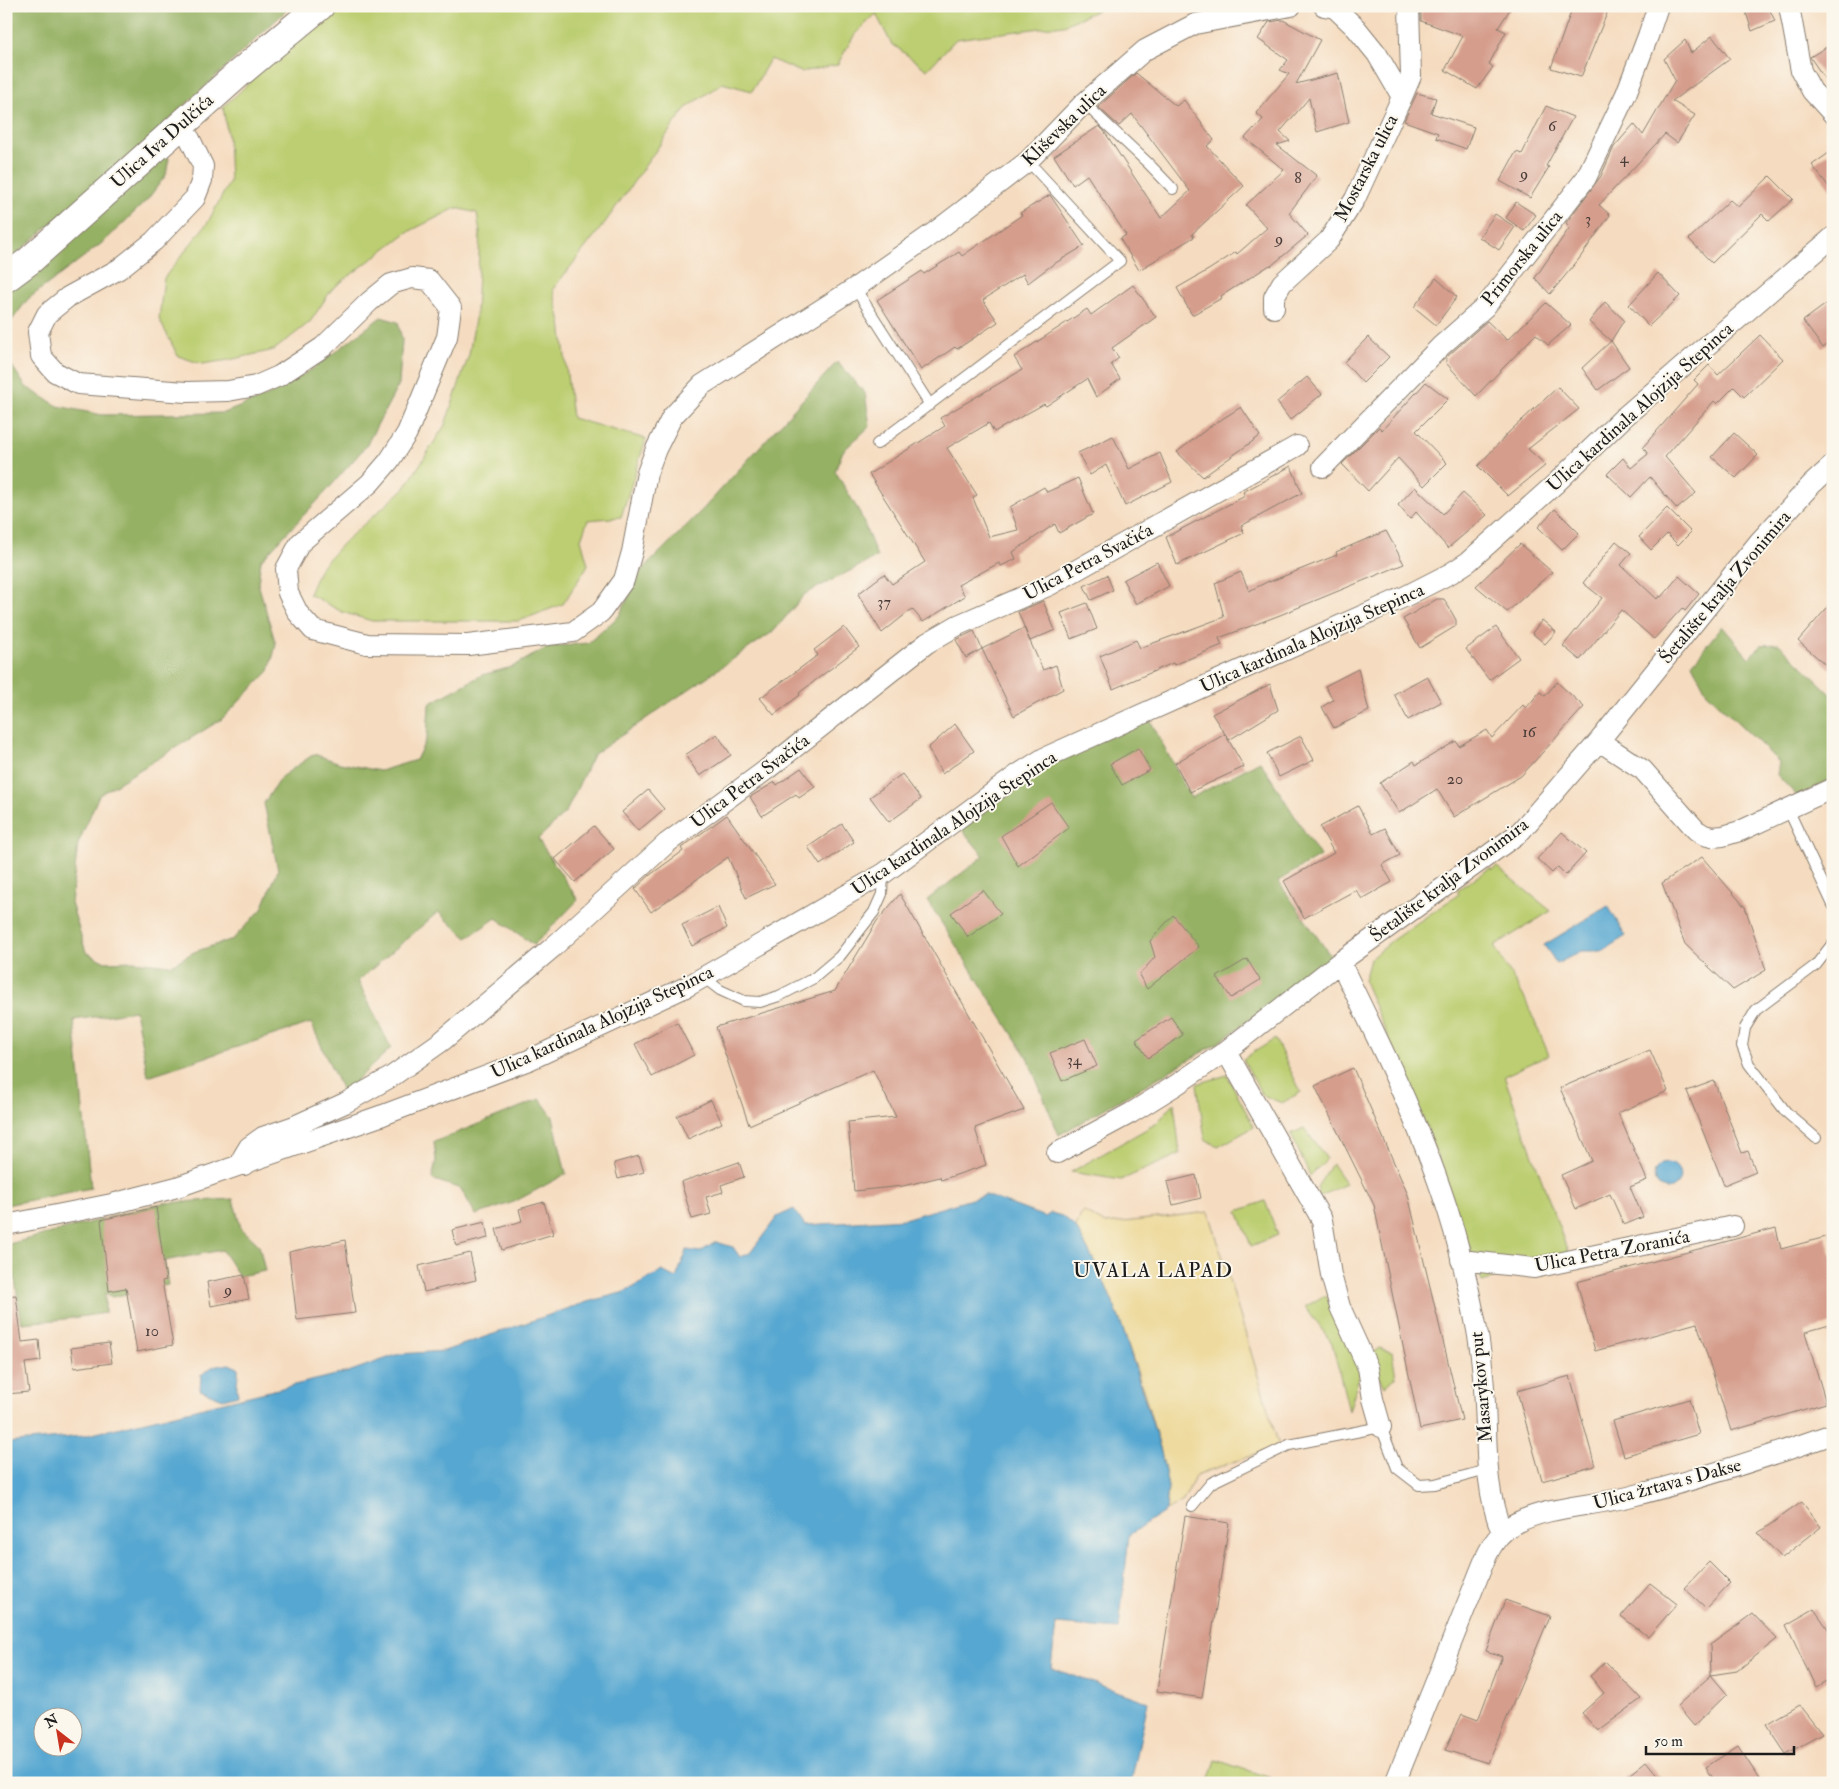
<svg xmlns="http://www.w3.org/2000/svg" width="1839" height="1789" font-family="'IM FELL Double Pica',serif">
  <rect width="100%" height="100%" fill="#fbf7ec"/>
  <filter id="ink" filterUnits="userSpaceOnUse"><feTurbulence type="fractalNoise" baseFrequency=".02" numOctaves="2"/><feDisplacementMap in="SourceGraphic" scale="10" xChannelSelector="R" yChannelSelector="G"/><feConvolveMatrix kernelMatrix="1 2 1 2 8 2 1 2 1" color-interpolation-filters="sRGB"/></filter>
  <filter id="wash" filterUnits="userSpaceOnUse"><feTurbulence type="fractalNoise" baseFrequency=".0096" numOctaves="4" result="noise"/><feDisplacementMap in="SourceGraphic" scale="20" xChannelSelector="R" yChannelSelector="G"/><feGaussianBlur stdDeviation="1.12" result="paint"/><feColorMatrix in="noise" values="0 0 0 0 0 0 0 0 0 0 0 0 0 0 0 0 0 1.4 0 .05"/><feComposite in="paint" operator="in"/></filter>
  <g filter="url(#wash)">
    <rect width="100%" height="100%" fill="#f5dcc0"/>
    <path fill="#bcce71" stroke="#6c7546" d="M335 6H1107L1064 25 956 39 927 70 891 43 876 14 855 34 837 65 801 72 770 59 752 91 722 83 685 109 604 224 553 289 561 322 572 418 646 439 621 517 588 520 581 539 588 565 563 604 519 621H372L342 612 309 594 320 568 345 541 405 488 445 425 469 355 476 313 480 233 477 213 456 208 406 233 332 289 310 322 274 350 229 360 202 364 178 356 159 319 164 278 208 222 230 181 228 137 223 107 274 60Z
      M1497 867 1551 911 1494 946 1525 999 1549 1055 1504 1076 1569 1255 1482 1282 1426 1126 1364 981 1370 959 1391 941 1459 894 1457 890 1490 868 1492 870Z
      M1275 1039 1301 1092 1282 1103 1262 1095 1243 1059Z
      M1227 1075 1254 1127 1218 1147 1205 1139 1197 1084Z
      M1174 1103 1180 1154 1121 1180 1071 1172 1157 1123Z
      M1304 1128 1327 1159 1310 1176 1291 1134Z
      M1332 1164 1346 1184 1319 1197 1317 1187Z
      M1265 1201 1278 1235 1251 1246 1238 1211Z
      M1325 1295 1362 1367 1349 1411 1332 1343 1305 1307Z
      M1379 1348 1392 1352 1396 1377 1385 1387 1369 1356Z
      M1216 1760 1286 1783H1208Z"/>
    <path fill="#95b163" stroke="#586640" d="M6 6H291L148 140 6 263Z
      M160 153 169 158 166 175 147 200 106 240 28 299 6 328V290Z
      M381 317 398 322 402 340 399 384 366 446 323 495 261 560 258 583 276 645 269 671 222 719 99 795 78 844 71 903 86 952 105 962 133 961 171 965 194 952 233 939 262 909 278 870 264 803 281 777 314 754 340 763 380 771 416 760 427 738 429 704 482 675 512 667 548 647 588 643 619 616 641 571 705 507 837 362 865 393 870 426 843 451 835 471 860 513 877 557 805 594 774 631 593 755 566 812 538 839 578 900 534 945 496 918 467 938 438 912 358 981 391 1048 343 1093 311 1023 148 1076 135 1011 74 1020 91 1188 6 1205V357L26 387 58 406 102 415 224 413 267 396 314 368Z
      M1722 626 1749 658 1761 645 1779 644 1833 696V779L1797 796 1777 775 1779 762 1707 693 1692 664Z
      M1149 718 1191 798 1260 761 1320 856 1278 881 1332 958 1218 1043 1059 1135 1027 1057 927 900 984 856 958 825 1048 764Z
      M540 1099 553 1117 566 1174 514 1202 476 1215 461 1189 432 1179 436 1160 434 1142Z
      M233 1199 241 1228 259 1245 265 1271 239 1276 222 1250 164 1261 168 1285 112 1297 105 1293V1313L66 1319 22 1323 9 1244 163 1203Z"/>
    <path fill="#eeda9e" stroke="#857b5d" d="M1082 1211 1106 1224 1209 1212 1279 1446 1196 1475 1183 1501 1166 1511 1168 1487 1161 1451 1144 1392 1120 1320 1100 1272 1076 1228Z"/>
    <path fill="#56a7d1" stroke="#396276" fill-rule="evenodd" d="M1608 906 1626 936 1602 951H1581L1557 964 1544 945Z
      M1654 1176a13 13 0 1 1 26 0a13 13 0 1 1-26 0Z
      M985 1195 1045 1217 1051 1213 1062 1216 1076 1228 1100 1272 1120 1320 1161 1451 1168 1487 1166 1511 1129 1535 1119 1629 1056 1624 1051 1668 1148 1702 1131 1783H6V1443L84 1436 348 1372 399 1354 444 1351 587 1302 625 1292 662 1271 676 1278 687 1250 700 1252 716 1242 733 1247 740 1257 750 1253 777 1217 794 1209 805 1225 904 1219ZM72 1716V1746H42V1716Z
      M229 1364 238 1368C239 1379 235 1383 238 1395L223 1399 200 1390 201 1375 212 1367Z"/>
    <g id="blocks">
      <path fill="#d59d8c" d="M1421 6H1512L1498 28 1506 32 1489 64 1493 67 1477 89 1445 70 1463 36 1421 21Z
        M1573 6H1610L1581 77 1551 68Z
        M1744 6H1768L1775 21 1752 31Z
        M1283 20 1320 40 1296 84 1338 73 1349 122 1317 132 1309 98 1280 132 1290 141 1277 145 1317 176 1289 213 1308 235 1271 266 1270 265 1221 296 1222 298 1192 315 1177 288 1210 269 1236 252 1237 254 1267 228 1246 205 1284 170 1245 138 1254 128 1255 129 1263 119 1256 113 1289 74 1280 70 1288 60 1258 39 1269 22Z
        M1712 36 1730 59 1672 101 1695 115 1677 143 1665 134 1599 205 1610 215 1579 259 1550 294 1535 278 1570 227 1566 223 1601 176 1614 147 1634 124 1643 135 1675 80 1664 59 1685 40 1691 53Z
        M1833 43V91L1810 57Z
        M1136 73 1176 106 1184 100 1214 140 1207 146 1244 186 1192 234 1194 237 1139 270 1120 239 1126 235 1087 175 1073 185 1054 156 1099 126 1104 131 1161 218 1190 191 1132 114 1119 126 1098 107Z
        M1417 93 1436 98 1431 113 1474 127 1466 149 1436 138 1438 133 1404 121Z
        M1546 106 1573 117 1546 166 1549 167 1530 198 1500 181 1516 152 1522 154Z
        M1833 150V192L1812 165Z
        M1770 176 1793 199 1769 221 1762 214 1712 263 1689 239 1730 200 1738 207Z
        M1050 195 1084 246 1052 265 1028 283 1023 274 983 300 998 322 957 349 955 347 921 370 877 300 922 271 924 274 959 252 962 256 1022 215 1020 213Z
        M1516 202 1536 215 1524 231 1506 218Z
        M1495 214 1515 227 1499 250 1479 237Z
        M1658 273 1680 296 1649 326 1629 305Z
        M1436 278 1457 297 1436 325 1414 307Z
        M1133 285 1156 317 1112 348 1119 358 1111 364 1120 379 1096 397 1087 379 1046 406 1044 404 994 432 989 423 947 448 977 495 973 498 989 537 1018 530 1010 507 1044 487 1047 492 1078 478 1093 514 1059 533 1055 524 1013 552 1016 559 1001 566 999 563 958 585 965 596 923 622 912 609 882 633 858 594 884 574 892 584 925 562 869 474 945 426 940 418 1022 370 1014 357 1087 309 1091 315Z
        M1833 299V340L1823 348 1803 321Z
        M1605 302 1624 320 1611 341 1589 322Z
        M1546 303 1571 325 1548 345 1536 334 1476 396 1446 363V358L1449 355 1487 321 1507 340Z
        M1760 335 1783 359 1744 397 1734 387 1717 404 1714 401 1665 457 1696 493 1677 509 1650 477 1631 497 1607 474 1623 458 1631 468 1648 454 1643 447 1698 384 1694 380 1709 365 1718 375Z
        M1368 337 1389 357 1363 383 1344 362Z
        M1611 341 1629 367 1598 390 1582 368Z
        M1307 377 1322 394 1290 420 1277 402Z
        M1426 382 1448 399 1416 431 1447 463 1424 486 1398 458 1368 491 1342 464 1379 427 1382 430Z
        M1558 387 1579 409 1528 449 1546 465 1508 496 1478 466 1509 432Z
        M1241 407 1260 436 1203 477 1177 452 1211 426Z
        M1734 433 1758 455 1736 478 1712 457Z
        M1113 436 1129 469 1160 453 1172 482 1125 506 1106 465 1090 475 1078 453Z
        M1291 466 1302 493 1241 526 1244 533 1177 565 1166 537 1245 496 1243 492Z
        M1415 487 1443 514 1463 493 1487 515 1448 548 1416 512 1410 519 1398 505Z
        M1667 508 1691 532 1678 545 1667 534 1651 550 1639 537Z
        M1555 509 1579 533 1562 550 1538 527Z
        M1386 531 1404 564 1280 615 1219 638 1222 645 1174 665 1173 663 1113 689 1100 656 1136 640 1140 648 1224 617 1215 583 1241 572 1249 591 1269 581V582L1337 555 1336 552Z
        M1616 541 1631 553 1621 565 1657 599 1659 596 1661 597 1679 576 1699 594 1685 611 1682 608 1654 639 1621 610 1580 660 1563 646 1602 598 1583 583Z
        M1520 544 1552 572 1507 612 1476 586Z
        M1157 562 1169 586 1136 604 1123 580Z
        M1107 575 1113 590 1091 600 1084 586Z
        M1437 599H1444L1456 620V626L1420 648 1403 619Z
        M1043 601 1055 630 1030 641 1018 612Z
        M1833 601V671L1798 641Z
        M1087 603 1097 629 1071 639 1061 613Z
        M1542 620 1556 632 1545 644 1532 633Z
        M844 627 859 647 799 693 800 695 774 715 760 698 818 655 814 650Z
        M1496 627 1519 658 1489 680 1466 649Z
        M1024 628 1043 670 1056 665 1063 689 1014 716 982 649Z
        M974 631 982 649 966 658 956 640Z
        M1358 669 1369 711 1334 728 1322 707 1333 700 1325 686Z
        M1427 676 1441 702 1408 720 1394 694Z
        M1557 682 1584 707 1521 776 1454 817 1437 789 1399 813 1380 783 1414 761 1416 765 1456 741 1459 746 1487 730 1492 738 1523 705 1526 708 1540 692 1545 696Z
        M1270 684 1278 710 1229 740 1212 714Z
        M955 724 974 751 942 774 928 748Z
        M717 734 731 755 700 776 685 755Z
        M1225 734 1244 767 1190 792 1175 763Z
        M1301 736 1314 760 1279 777 1267 753Z
        M1138 748 1150 770 1122 785 1110 764Z
        M801 768 815 787 799 798 796 794 762 816 750 797 775 782 777 785Z
        M902 774 921 799 889 822 870 797Z
        M648 790 664 809 638 831 622 812Z
        M1051 802 1069 828 1018 866 1001 836Z
        M1358 806 1373 834 1385 828 1400 855 1382 865 1392 882 1362 899 1356 890 1304 918 1284 881 1334 853 1320 827Z
        M727 815 775 884 746 898 728 857 651 912 635 889 650 875 683 851 681 848Z
        M842 824 854 842 820 865 808 847Z
        M594 826 614 849 575 882 555 859Z
        M1562 832 1586 853 1566 875 1558 867 1552 873 1537 859Z
        M1702 857 1745 907 1766 970 1733 990 1685 944 1662 883Z
        M983 890 1001 914 968 937 951 913Z
        M900 894 1024 1110 975 1128 986 1165 941 1180 940 1177 903 1186 854 1191 848 1122 896 1117 873 1070 749 1125 716 1027 835 991 877 921Z
        M718 907 727 928 692 946 682 925Z
        M1173 915 1199 947 1147 989 1139 975 1155 957 1150 941Z
        M1247 959 1260 980 1231 998 1217 977Z
        M1171 1017 1183 1035 1148 1058 1136 1040Z
        M677 1022 694 1055 652 1077 635 1044Z
        M1085 1039 1097 1066 1062 1081 1050 1053Z
        M1650 1050 1668 1091 1618 1113 1647 1180 1630 1187 1643 1217 1624 1225 1610 1194 1576 1209 1561 1175 1592 1161 1560 1088Z
        M1353 1068 1408 1195 1462 1420 1420 1429 1374 1205 1315 1086Z
        M1714 1081 1742 1153 1748 1151 1756 1172 1724 1185 1687 1091Z
        M711 1100 722 1123 688 1139 677 1116Z
        M639 1156 644 1172 618 1179 614 1163Z
        M739 1162 744 1177 721 1185 723 1192 706 1197 711 1214 692 1219 681 1182Z
        M1196 1175 1201 1198 1173 1205 1167 1182Z
        M544 1202 553 1234 502 1250 496 1229 522 1221 519 1209Z
        M156 1207 166 1280 162 1281 173 1345 137 1352 126 1288 109 1291 101 1220Z
        M485 1222 488 1238 456 1246 452 1230Z
        M1776 1228 1781 1249 1826 1237 1833 1260V1324L1805 1332 1826 1403 1731 1431 1697 1323 1595 1351 1577 1282Z
        M345 1240 355 1313 297 1320 289 1252Z
        M470 1253 476 1280 424 1292 419 1266Z
        M244 1275 249 1299 211 1306 207 1282Z
        M16 1295 22 1342 39 1340 41 1361 25 1363 29 1392 6 1394V1296Z
        M109 1343 112 1363 74 1368 71 1348Z
        M1570 1376 1595 1466 1542 1481 1517 1391Z
        M1689 1399 1699 1434 1624 1456 1613 1421Z
        M1802 1502 1821 1527 1782 1558 1758 1533Z
        M1185 1516 1229 1523 1202 1698 1157 1691Z
        M1709 1562 1730 1583 1706 1608 1684 1588Z
        M1650 1583 1677 1604 1648 1637 1621 1616Z
        M1505 1600 1550 1616 1488 1763 1445 1750 1462 1714 1478 1720 1502 1656 1486 1651Z
        M1814 1609 1833 1636V1678L1816 1688 1786 1625Z
        M1753 1614 1777 1639 1737 1671 1711 1675 1710 1645Z
        M1606 1662 1641 1699 1598 1731 1582 1713 1604 1693 1590 1676Z
        M1711 1675 1727 1694 1694 1726 1677 1706Z
        M1799 1705 1822 1734 1786 1754 1766 1724Z
        M1738 1746 1762 1783H1716L1706 1767Z
        M1646 1761 1664 1783H1619Z"/>
    </g>
  </g>
  <g filter="url(#ink)">
    <use href="#blocks" fill-opacity="0" stroke="#887c6e" stroke-width="1"/>
    <g fill="none" stroke-linecap="round" stroke-linejoin="round">
      <defs>
        <path id="lane" d="M1084 103 1149 164 1173 189
          M855 288 930 405
          M877 444 1120 261 1028 161
          M1788 809 1833 905
          M703 977 720 990 744 1001 760 1002 779 996 814 978 840 956 874 912 882 894 883 874
          M1816 1138 1786 1112 1749 1064 1742 1046 1745 1028 1756 1010 1816 965 1833 943
          M1192 1506 1211 1483 1289 1445 1381 1427 1397 1468 1419 1485 1435 1484 1487 1470"/>
        <path id="street" d="M1324 6 1335 8 1356 28 1377 54 1402 97
          M1789 6 1801 71 1812 91 1833 114
          M179 126 190 139 203 166 202 180 195 198 154 241 119 269 68 297 47 314 38 332 41 356 55 372 78 384 186 392 228 391 256 386 279 376 323 347 369 302 391 284 412 278 429 280 451 308 447 337 407 433 389 461 370 483 300 543 286 569 288 593 298 613 313 630 367 644 468 645 573 632 601 612 624 580 632 552 647 473 656 449 672 417 702 385 855 288 935 232 1028 161 1084 103 1145 50 1195 24 1291 6
          M1274 308V297L1282 283 1329 240 1355 199 1402 97 1411 76 1409 6
          M1323 467 1441 346 1485 307 1586 178 1626 94 1648 36 1658 6
          M1599 741 1643 770 1696 830 1704 835 1712 837 1723 836 1740 831 1833 788
          M1340 962C1377 1037 1414 1112 1441 1190 1457 1235 1468 1283 1477 1330 1483 1362 1485 1395 1486 1428 1487 1464 1488 1498 1502 1532
          M1226 1051 1322 1220 1331 1275 1340 1307 1368 1368 1373 1399 1381 1427
          M1057 1153 1131 1113 1176 1085 1226 1051 1340 962 1519 833 1599 741 1759 542 1811 485 1833 465
          M244 1165 243 1157 249 1147 263 1137 292 1127 345 1103 391 1077 442 1041 552 948 667 843 766 770 927 643 958 625 1050 585 1297 446
          M6 1225 112 1204 177 1187 383 1115 529 1060 688 986 883 874 1017 775 1044 758 1404 597 1451 573 1468 562 1555 484 1623 418 1833 237
          M1461 1260 1534 1268 1733 1226
          M1395 1783 1485 1559C1492 1544 1499 1533 1514 1524 1547 1506 1595 1506 1632 1496 1700 1479 1767 1457 1833 1434"/>
        <path id="secondary" d="M6 278 29 261 237 75 320 6"/>
      </defs>
      <use href="#lane" stroke="#887c6e" stroke-width="12"/>
      <use href="#street" stroke="#887c6e" stroke-width="22"/>
      <use href="#secondary" stroke="#887c6e" stroke-width="30"/>
      <use href="#lane" stroke="#fff" stroke-width="10"/>
      <use href="#street" stroke="#fff" stroke-width="20"/>
      <use href="#secondary" stroke="#fff" stroke-width="28"/>
    </g>
  </g>
  <g text-anchor="middle" dominant-baseline="central" stroke-width="4" stroke-linejoin="round" paint-order="stroke">
    <g font-size="16" fill="#4a3c38">
      <text x="1552" y="126">6</text>
      <text x="1624" y="158">4</text>
      <text x="1524" y="174">9</text>
      <text x="1298" y="178">8</text>
      <text x="1588" y="219">3</text>
      <text x="1279" y="239">9</text>
      <text x="884" y="602">37</text>
      <text x="1529" y="732">16</text>
      <text x="1455" y="779">20</text>
      <text x="1074" y="1060">34</text>
      <text x="228" y="1290">9</text>
      <text x="152" y="1331">10</text>
    </g>
    <g font-size="19" fill="#1c1c1c" stroke="#fbf7ec">
      <text transform="translate(1064 125) rotate(-44)">Kliševska ulica</text>
      <text transform="translate(162 141) rotate(-42)">Ulica Iva Dulčića</text>
      <text transform="translate(1366 168) rotate(-63)">Mostarska ulica</text>
      <text transform="translate(1522 258) rotate(-51)">Primorska ulica</text>
      <text transform="translate(1640 407) rotate(-42)">Ulica kardinala Alojzija Stepinca</text>
      <text transform="translate(1088 562) rotate(-28)">Ulica Petra Svačića</text>
      <text transform="translate(1725 587) rotate(-50)">Šetalište kralja Zvonimira</text>
      <text transform="translate(1312 638) rotate(-24)">Ulica kardinala Alojzija Stepinca</text>
      <text transform="translate(750 781) rotate(-37)">Ulica Petra Svačića</text>
      <text transform="translate(954 823) rotate(-34)">Ulica kardinala Alojzija Stepinca</text>
      <text transform="translate(1449 880) rotate(-37)">Šetalište kralja Zvonimira</text>
      <text transform="translate(602 1022) rotate(-25)">Ulica kardinala Alojzija Stepinca</text>
      <text transform="translate(1612 1251) rotate(-11)">Ulica Petra Zoranića</text>
      <text transform="translate(1481 1387) rotate(-95)">Masarykov put</text>
      <text transform="translate(1667 1484) rotate(-15)">Ulica žrtava s Dakse</text>
    </g>
    <g font-size="21" letter-spacing="1" fill="#1c1c1c" stroke="#fbf7ec">
      <text x="1153" y="1270">UVALA LAPAD</text>
    </g>
  </g>
  <rect width="1839" height="1789" fill="none" stroke="#fbf7ec" stroke-width="25"/>
  <g transform="translate(58 1732) rotate(329)"><circle r="24" fill="#fbf7ec" stroke="#a29f99"/>
  <path d="M0-4L9 19L0 12L-9 19Z" fill="#c8321e"/>
  <text y="-8" font-size="14" font-weight="bold" text-anchor="middle" fill="#1c1c1c">N</text>
  </g>
  <path d="M1646 1746v8h148v-8" fill="none" stroke="#1c1c1c" stroke-width="2.5"/>
  <text x="1654" y="1746" font-size="15" fill="#1c1c1c" stroke="#fbf7ec" stroke-width="4" paint-order="stroke">50 m</text>
</svg>
